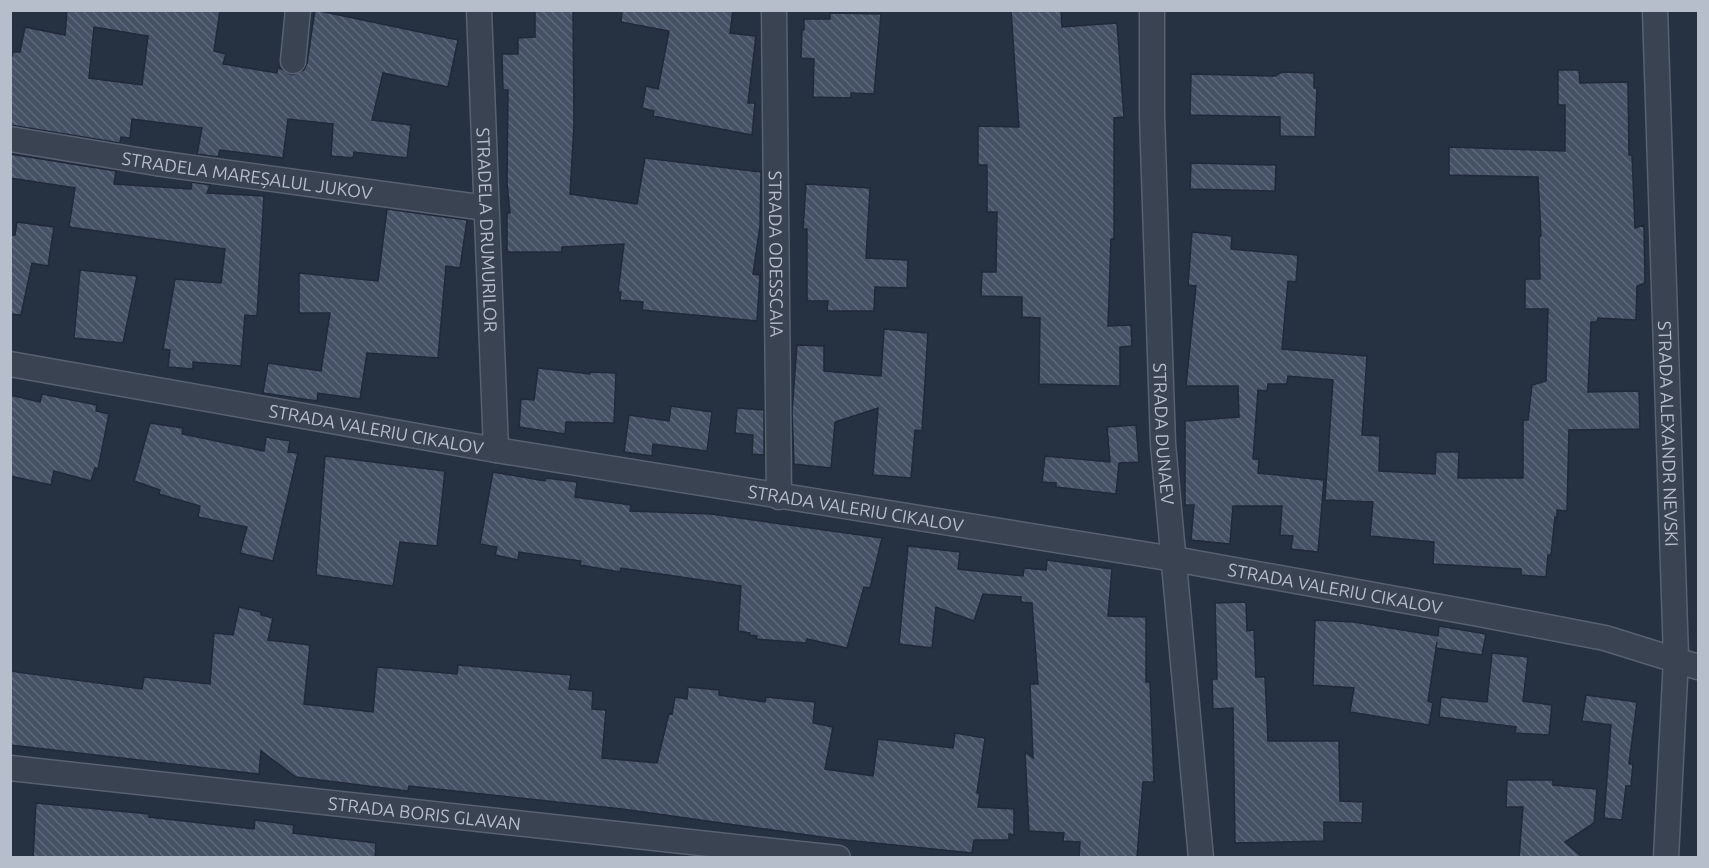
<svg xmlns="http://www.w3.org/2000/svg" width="1709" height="868" font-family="Ubuntu,sans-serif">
  <defs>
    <pattern id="building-back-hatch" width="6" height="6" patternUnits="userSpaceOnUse" patternTransform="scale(1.5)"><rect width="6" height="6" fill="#455164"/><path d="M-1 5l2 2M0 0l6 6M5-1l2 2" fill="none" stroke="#5e6879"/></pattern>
  </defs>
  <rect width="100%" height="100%" fill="#263142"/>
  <path fill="url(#building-back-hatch)" stroke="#212a39" stroke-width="1.5" fill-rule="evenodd" d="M67 10H220L214 51 226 54 223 64 277 73 278 67 280 68 292 75 304 70 307 63 315 10 458 40 448 87 383 73 372 120 411 125 407 158 354 152 353 158 331 156 333 124 288 119 283 158 220 150 218 157 197 154 202 128 132 119 130 138 121 137 120 143 10 125V63L13 52H20L25 27 65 35ZM94 27 148 36 142 85 89 78Z
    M535 10H573L574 124 570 194 637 204 645 158 761 172 760 226 753 274 760 275 757 321 642 310 643 302 620 300 621 292H618L624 244 562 247V252H507V213H510L507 183 508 90H503L502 54H518V38L535 37Z
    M622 10H733L730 33 756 36 748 103H755L752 135 653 116 654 111 642 108 646 86 658 89 669 31 621 22Z
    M1011 10H1061L1062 27 1117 23 1124 117 1114 118V239H1111L1108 326 1131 325 1132 346 1120 347V386L1039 384 1040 318 1022 317V297L981 296 982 272H996L997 212H987V165H978V126L1019 127Z
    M830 13 881 14 874 94 851 93V98L813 97 814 59 801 58 802 30H804V19H830Z
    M1558 70H1579L1580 83 1628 82 1629 155H1632L1635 228 1644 225 1645 283 1637 286 1636 320 1598 318 1597 322H1591L1588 392 1639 391 1640 429 1569 430 1567 511 1557 510V517H1555L1551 555H1548L1546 577 1521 575V569L1433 564 1434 542 1370 536 1373 502 1325 500 1333 380 1288 376 1287 384H1268L1267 391 1258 390 1253 459H1259L1258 473 1324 480 1318 552 1291 549 1293 536 1280 535 1282 506H1233L1230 544 1191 540 1194 505H1185V421L1239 417 1238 386H1186L1196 286 1188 285 1192 232 1232 236 1231 249 1298 255 1296 282 1288 281 1282 349 1367 356 1362 435 1380 436 1379 471 1435 474 1436 452H1459L1458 478H1523V420H1528L1532 385 1546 381 1548 309H1525V279H1540L1539 237 1541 236 1538 177 1449 175V147L1565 151V105H1558Z
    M1282 72 1314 73V88H1317L1315 137 1280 136V117L1190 115 1191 74 1275 76Z
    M10 154 116 171 114 184 191 189 192 182 210 185 207 193 264 196 257 316 245 315 241 366 193 362V369L168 367 170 350 163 349 175 279 221 283 225 249 69 227 75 188 10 178Z
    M1191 163 1276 165 1275 191 1190 189Z
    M806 184 870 188 866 258 908 260 907 288 875 287 874 311H827L828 301H807V229H803Z
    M387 209 467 220 460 268 446 266 438 358 367 353 360 399 318 393 317 401 263 393 268 363 321 371 330 313H299V273L378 281Z
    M17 222 54 227 48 266 32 263 21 315 10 314V235H15Z
    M80 270 137 276 123 343 74 338Z
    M884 329 928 333 922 431 915 430 911 478 873 475 878 408 835 422 831 468 794 464 792 412 797 345 824 346V371L881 376Z
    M538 368 590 374V372L616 373 614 423 566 422 565 434 519 427 521 399 534 400Z
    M42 394 97 405 96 411 109 414 98 469 95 468 91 481 54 471 51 485 10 476V395L40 402Z
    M671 406 712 412 707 451 653 444 652 456 624 452 629 415 669 421Z
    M737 408 764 410V455L752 454 753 435 735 433Z
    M150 423 183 428 182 434 264 451 266 437 290 441 288 452 298 453 273 561 240 553 247 527 198 517 200 506 159 494 160 490 134 481Z
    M1136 425 1139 462 1119 463 1116 494 1056 487V483L1042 482 1045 456 1110 462 1107 427Z
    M325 456 445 471 437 546 400 542 393 586 316 575Z
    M493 472 545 481 546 478 577 482 575 497 631 505 630 511 711 514 882 538 870 588 864 587 847 648 807 639 806 643 756 639 757 636 750 635V633L738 631 741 586 621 568 620 572 580 565 581 561 519 552 518 560 495 555 497 547 480 544Z
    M908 546 960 552 958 569 1023 576 1024 568 1046 570 1047 560 1112 569 1108 616 1146 617V682H1150L1154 782H1143L1137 857 1079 858 1080 842 1063 841 1064 833 1029 831 1025 752 1033 758 1030 684H1038L1032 603 1021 602V597L983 594 974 621 936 607 932 648 899 644Z
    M1246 602 1247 631 1254 630 1256 677H1265L1268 741H1339L1340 801 1363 802 1362 823 1324 822V841L1235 843 1233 708 1213 709 1212 679H1217L1215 603Z
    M239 607 261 612V615L273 618 268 640 310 645 304 704 373 712 377 667 457 674 458 665 571 675 569 689 593 691 592 709 606 710 602 758 657 763 669 713 672 714 675 697 687 699 688 687 719 690V695L765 702 766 697 815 702 813 723 833 727 825 769 873 776 878 739 953 748 955 733 985 738 977 793H980L978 807 1014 809V835L1009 834V840H974L972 853 836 839 622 809 409 786 408 791 296 777 261 751 259 774 10 745V671L142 689 144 677 210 684 214 633 233 635Z
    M1315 620 1354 622 1438 636 1439 626 1486 634 1482 655 1436 648 1437 642 1428 701 1433 703 1429 725 1350 712 1354 688 1313 685Z
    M1492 653 1528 657 1523 701 1552 705 1549 735 1515 733 1516 727 1439 717 1441 697 1487 702Z
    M1586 695 1637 702 1629 764H1633L1631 786H1626L1622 820 1604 818 1611 725 1582 721Z
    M1507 780H1553V785L1597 789 1594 823 1565 842 1583 858H1519L1523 807H1506Z
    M36 803 149 814V817L254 829 255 820 294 825 293 833 376 843 375 858H33Z"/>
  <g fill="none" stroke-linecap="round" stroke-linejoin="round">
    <defs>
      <g id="minor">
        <path id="s1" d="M479 10 496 450"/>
        <path id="s2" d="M774 10 779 497"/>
        <path id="s3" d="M1152 10V116L1163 444 1201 858"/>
        <path id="s4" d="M1655 10 1676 658 1666 858"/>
        <path d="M293 61 298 10"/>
        <path id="s5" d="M10 139 156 163 486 208"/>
        <path id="s6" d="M10 364 496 450 1174 559 1479 614 1605 638 1698 667"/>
        <path id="s7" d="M10 768 838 858"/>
      </g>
    </defs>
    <use href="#minor" stroke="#58616f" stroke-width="27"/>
    <use href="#minor" stroke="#3a4351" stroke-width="24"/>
  </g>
  <g text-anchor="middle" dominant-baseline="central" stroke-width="4.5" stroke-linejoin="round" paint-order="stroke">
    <g font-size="18" fill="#b7becb" stroke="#1f2837">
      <text stroke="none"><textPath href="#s5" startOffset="240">STRADELA MAREȘALUL JUKOV</textPath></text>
      <text stroke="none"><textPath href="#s1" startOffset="220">STRADELA DRUMURILOR</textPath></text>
      <text stroke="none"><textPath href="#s2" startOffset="244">STRADA ODESSCAIA</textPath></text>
      <text stroke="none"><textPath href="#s6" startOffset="372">STRADA VALERIU CIKALOV</textPath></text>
      <text stroke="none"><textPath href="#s4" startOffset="424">STRADA ALEXANDR NEVSKI</textPath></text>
      <text stroke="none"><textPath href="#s3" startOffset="424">STRADA DUNAEV</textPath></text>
      <text stroke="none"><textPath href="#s6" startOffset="858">STRADA VALERIU CIKALOV</textPath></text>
      <text stroke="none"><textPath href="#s6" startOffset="1344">STRADA VALERIU CIKALOV</textPath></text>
      <text stroke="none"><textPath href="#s7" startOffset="417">STRADA BORIS GLAVAN</textPath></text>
    </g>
  </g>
  <rect width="1709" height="868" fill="none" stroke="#b7becb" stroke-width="24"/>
</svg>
